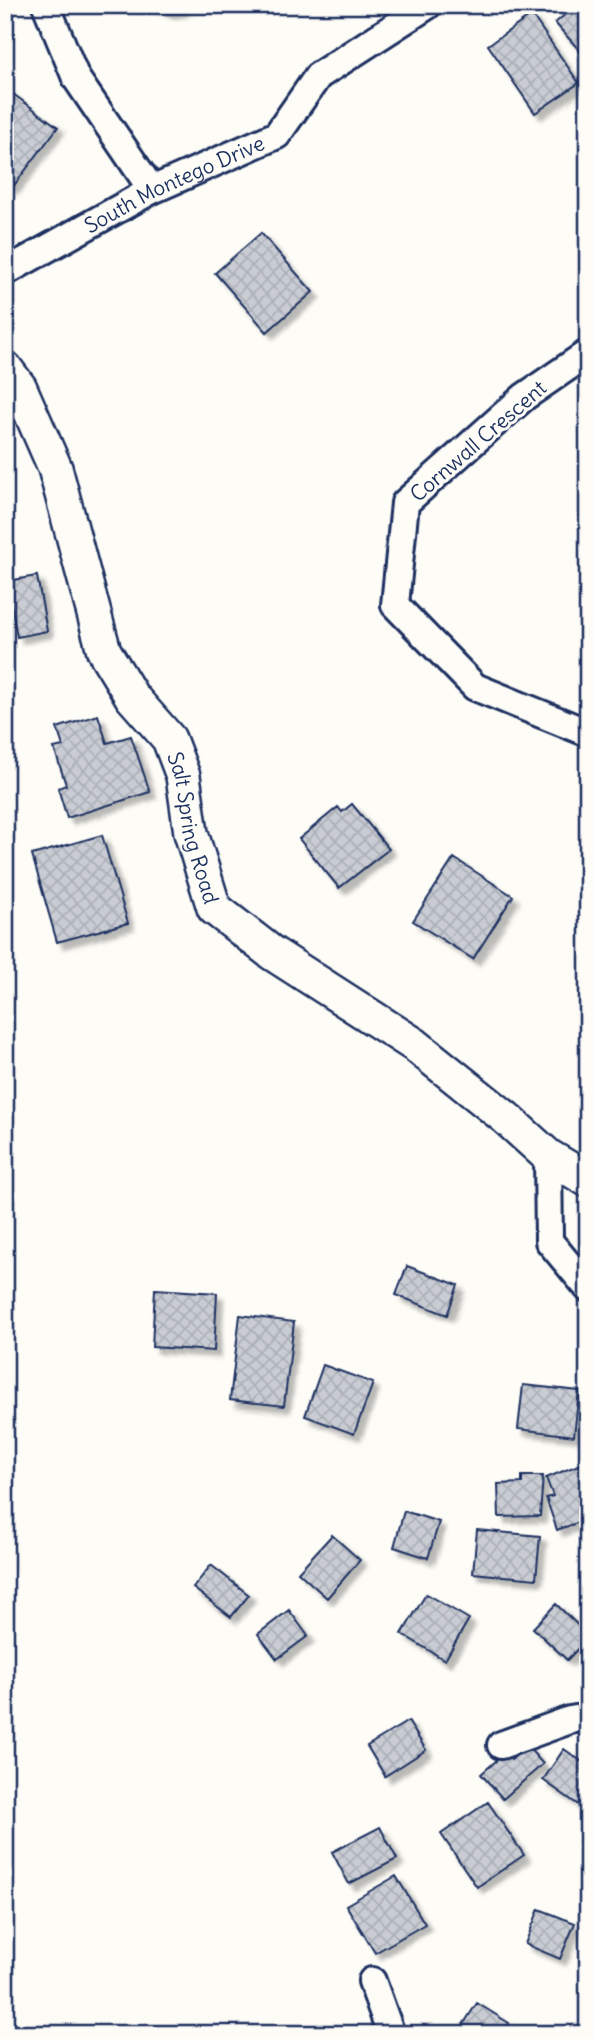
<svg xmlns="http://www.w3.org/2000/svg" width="593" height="2039" font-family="Delius,sans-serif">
  <defs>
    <pattern id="building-cross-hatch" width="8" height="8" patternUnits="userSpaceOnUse" patternTransform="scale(1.75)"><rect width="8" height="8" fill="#c9ccd3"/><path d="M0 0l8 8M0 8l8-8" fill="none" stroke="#acb0b8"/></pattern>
    <filter id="shadow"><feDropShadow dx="6" dy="6" stdDeviation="2" flood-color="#0004"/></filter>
  </defs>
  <rect width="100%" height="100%" fill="#fdfcf7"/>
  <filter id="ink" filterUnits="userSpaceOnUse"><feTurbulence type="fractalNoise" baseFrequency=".0143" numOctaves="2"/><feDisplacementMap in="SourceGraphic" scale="14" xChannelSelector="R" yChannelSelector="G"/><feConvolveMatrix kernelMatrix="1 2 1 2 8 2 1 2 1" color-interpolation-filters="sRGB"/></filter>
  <g filter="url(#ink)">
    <path fill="url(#building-cross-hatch)" stroke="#1b2f5e" stroke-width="2" filter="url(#shadow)" d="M150 5H187L180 10 168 12Z
      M576 5H588L587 59 555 23Z
      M532 15 579 83 535 113 488 45Z
      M5 88 58 127 12 188 5 182Z
      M261 233 313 292 267 332 215 273Z
      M37 576 47 631 17 637 7 581Z
      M98 715 107 743 131 736 150 792 67 818 58 788 66 785 54 748 63 746 57 728Z
      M352 804 389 849 339 888 299 839 338 807 342 812Z
      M102 835 128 923 57 942 32 855Z
      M454 858 513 896 473 959 413 921Z
      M407 1266 458 1285 447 1315 396 1295Z
      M155 1289 217 1293 214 1351 152 1347Z
      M240 1315 294 1322 284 1406 230 1400Z
      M323 1365 373 1383 354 1434 305 1416Z
      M523 1385 579 1391 574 1436 518 1429Z
      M588 1461V1519L557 1530 546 1498 553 1496 546 1478Z
      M522 1476H543L540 1516 499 1517 498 1484 522 1483Z
      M404 1511 439 1522 428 1558 394 1547Z
      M477 1530 540 1536 536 1579 473 1573Z
      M332 1535 360 1560 327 1598 298 1572Z
      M211 1565 249 1595 231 1617 193 1588Z
      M426 1594 469 1619 445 1660 402 1634Z
      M556 1604 588 1635V1638L567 1660 533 1628Z
      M289 1610 308 1636 277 1659 258 1634Z
      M408 1721 426 1750 385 1776 367 1746Z
      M527 1746 543 1764 503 1799 481 1774 505 1753 511 1760Z
      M564 1749 588 1766 587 1811 543 1780Z
      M488 1802 524 1855 477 1887 441 1834Z
      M380 1827 397 1859 349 1884 332 1852Z
      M396 1876 425 1924 375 1953 346 1905Z
      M539 1909 575 1923 560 1959 525 1944Z
      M477 2003 509 2023 502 2034H457Z
      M519 2029 537 2034H518Z"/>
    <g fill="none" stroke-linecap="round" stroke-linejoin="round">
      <defs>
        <g id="minor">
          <path d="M46 5 76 78 152 190"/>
          <path id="s1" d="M5 272 152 190 277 135 318 76 428 5"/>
          <path d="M588 353 524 397 405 503 395 605 475 687 588 733"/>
          <path d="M548 1156 549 1241 588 1288"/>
          <path d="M501 1745 570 1720 588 1717"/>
          <path d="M372 1981 391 2034"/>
        </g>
        <g id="tertiary">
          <path id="s2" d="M5 368 20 388 55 468 104 651 132 697 169 739 183 776 191 833 214 908 272 953 415 1045 506 1118 548 1156 588 1180"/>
        </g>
      </defs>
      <use href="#minor" stroke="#1b2f5e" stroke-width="32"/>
      <use href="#tertiary" stroke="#1b2f5e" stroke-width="38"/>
      <use href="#minor" stroke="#fdfcf7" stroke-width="26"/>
      <use href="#tertiary" stroke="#fdfcf7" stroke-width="33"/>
    </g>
  </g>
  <g text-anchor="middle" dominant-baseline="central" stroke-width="6" stroke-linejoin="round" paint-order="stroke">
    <g font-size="21" fill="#1b2f5e" stroke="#fdfcf7">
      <text stroke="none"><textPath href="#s1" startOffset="191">South Montego Drive</textPath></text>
      <text transform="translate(478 441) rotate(-41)">Cornwall Crescent</text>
      <text stroke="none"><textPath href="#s2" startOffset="504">Salt Spring Road</textPath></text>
    </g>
  </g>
  <rect width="593" height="2039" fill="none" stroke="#fdfcf7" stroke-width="28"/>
  <rect x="14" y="14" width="565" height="2011" fill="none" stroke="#1b2f5e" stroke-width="2.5" filter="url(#ink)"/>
</svg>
